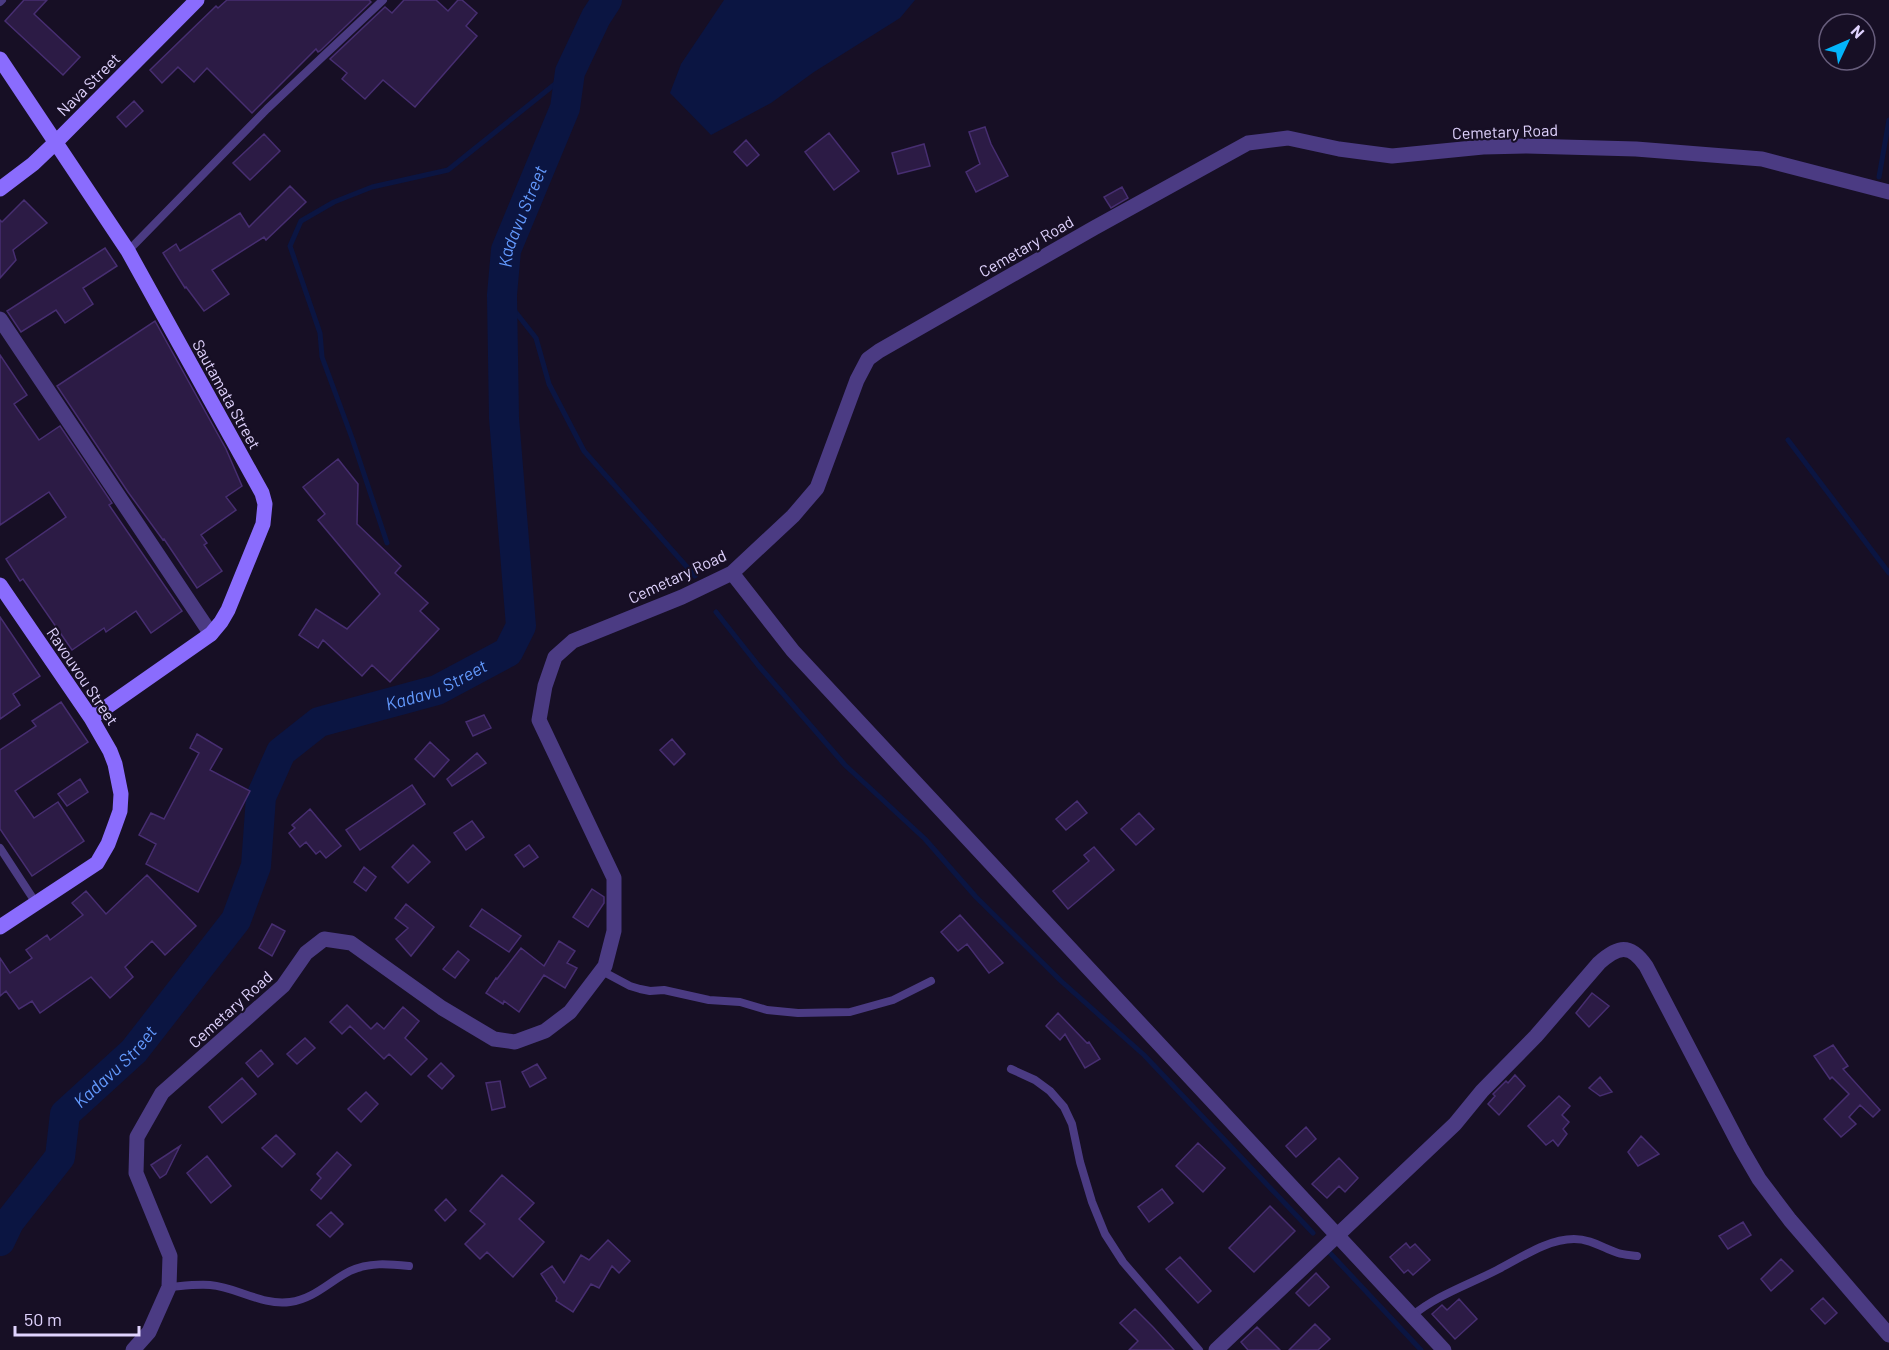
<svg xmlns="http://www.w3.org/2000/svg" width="1889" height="1350" font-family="Barlow,sans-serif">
  <rect width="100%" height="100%" fill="#170f25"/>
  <path fill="#0b1542" d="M724 0H915L900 18 814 72 771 103 711 135 670 93 681 64Z"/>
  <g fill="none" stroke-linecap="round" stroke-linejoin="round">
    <path stroke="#0b1542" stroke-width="5" d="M1879 177 1889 120
      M502 295 536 338 549 384 584 451 695 576
      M1788 440 1889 573
      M387 543 352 438 322 357 320 333 290 246 301 221 334 202 372 187 448 170 570 72
      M716 612 758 665 845 765 925 839 976 897 1061 981 1144 1055 1313 1233
      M1330 1253 1421 1350"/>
    <path stroke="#0b1542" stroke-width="30" id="s1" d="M0 1241 9 1222 60 1157 65 1114 134 1051 236 920 256 866 261 797 281 752 319 722 437 690 508 652 521 626 504 418 502 295 506 250 565 108 570 72 596 17 607 0"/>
  </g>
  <path fill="#2c1b45" stroke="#472e71" stroke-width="1.5" d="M24 0H47L34 14 80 57 63 75 5 21Z
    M227 0H369L371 2 320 51 318 52 316 49 252 113 207 68 194 82 178 67 162 83 150 70 216 6 218 8Z
    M404 0H436L448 11 458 0H462L477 13 466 26 477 36 415 107 383 80 365 99 342 79 347 73 330 59 385 7 392 13Z
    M134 101 143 111 126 127 117 117Z
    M985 127 991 144 1008 176 976 192 966 172 980 164 969 132Z
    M829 133 859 171 834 190 805 152Z
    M264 134 280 151 250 180 233 163Z
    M746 140 759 155 747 166 734 152Z
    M924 144 930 166 898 174 892 153Z
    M290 186 306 202 266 240 264 237 212 270 229 294 204 311 186 287 185 288 163 253 176 244 180 251 240 213 249 227Z
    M1122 187 1128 198 1111 208 1104 197Z
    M24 200 47 223 13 250 16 260 0 278V220L2 222Z
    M105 248 117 266 83 288 93 304 65 323 56 310 21 332 7 311Z
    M155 321 226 449 242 486 226 497 236 510 201 535 207 543 204 545 222 571 197 588 164 539 163 540 128 492 57 386Z
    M0 355 27 395 14 404 39 440 60 426 112 503 109 505 182 611 151 633 136 611 106 632 104 628 72 650 23 579 20 581 6 559 66 517 49 492 0 525Z
    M338 459 358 484 357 524 401 566 395 573 428 603 420 611 439 629 390 682 372 665 362 676 323 640 318 648 299 635 316 609 347 629 380 594 318 520 325 514 303 487Z
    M0 617 40 676 13 694 20 705 0 719Z
    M61 702 88 742 15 791 34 818 58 802 84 841 32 876 0 829V750L36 726 32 721Z
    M484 715 491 728 473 736 466 722Z
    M197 734 222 749 210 770 250 791 198 892 146 864 156 844 139 835 151 813 164 819 199 753 190 748Z
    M672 739 685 754 674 765 660 750Z
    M430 742 449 760 434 777 415 759Z
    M477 753 486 763 452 786 447 779Z
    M80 779 88 792 67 806 58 794Z
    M412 785 425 804 360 850 346 830Z
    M1077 801 1087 813 1066 830 1056 819Z
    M310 809 341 846 326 858 320 851 316 854 306 842 300 847 289 833 295 828 292 825Z
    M1139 813 1154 829 1136 845 1121 829Z
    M472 821 484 837 466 850 454 833Z
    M413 845 430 862 408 883 392 867Z
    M529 845 538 857 524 867 515 855Z
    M1094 847 1114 870 1068 909 1053 891 1089 861 1084 855Z
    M364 867 376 877 366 891 354 882Z
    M147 875 196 926 165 955 152 941 125 967 133 977 110 998 91 977 40 1013 32 1001 19 1009 6 991 0 996V958L10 973 32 958 26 950 47 935 50 940 83 915 72 903 86 891 106 914Z
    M592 889 604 897V903L588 927 573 917Z
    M406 904 434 927 411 956 396 939 408 928 395 918Z
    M482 909 521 936 509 952 470 926Z
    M960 915 1003 963 989 973 967 944 958 951 941 932Z
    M272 924 285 931 272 956 259 948Z
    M559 941 575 951 567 963 577 968 565 988 544 975 519 1012 504 1001 503 1004 486 993 496 978 497 979 521 948 544 966Z
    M458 951 469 960 455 978 443 969Z
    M1592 993 1609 1006 1589 1027 1576 1013Z
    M347 1005 371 1029 377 1023 384 1029 403 1007 419 1021 405 1038 427 1059 411 1075 389 1054 384 1059 350 1026 342 1034 330 1022Z
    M1058 1013 1087 1043 1089 1042 1100 1059 1085 1068 1065 1034 1060 1040 1046 1026Z
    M305 1038 315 1048 297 1064 287 1054Z
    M1833 1045 1848 1066 1843 1069 1880 1110 1873 1117 1860 1105 1849 1117 1856 1124 1841 1137 1824 1119 1849 1094 1832 1077 1830 1079 1814 1056Z
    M261 1050 273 1064 258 1077 246 1063Z
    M441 1063 454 1076 442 1089 428 1076Z
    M537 1064 546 1078 530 1087 522 1072Z
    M1515 1075 1525 1086 1499 1115 1488 1104 1495 1096 1493 1094 1506 1081 1508 1083Z
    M1600 1077 1612 1092 1600 1096 1589 1088Z
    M242 1078 256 1094 222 1123 209 1107Z
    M500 1081 505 1107 492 1110 486 1083Z
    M366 1092 378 1104 361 1122 348 1109Z
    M1559 1096 1570 1106 1562 1115 1569 1122 1563 1129 1567 1134 1558 1146 1553 1140 1546 1145 1528 1126Z
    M1306 1127 1316 1139 1296 1157 1286 1146Z
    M276 1135 295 1154 282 1167 262 1148Z
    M1641 1136 1659 1154 1638 1166 1628 1152Z
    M1198 1143 1225 1168 1203 1192 1176 1166Z
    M180 1146 166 1174 160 1178 151 1165Z
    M337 1152 351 1165 321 1199 311 1190 321 1178 317 1174Z
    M207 1156 231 1186 211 1203 187 1173Z
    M1339 1158 1358 1178 1345 1192 1339 1186 1327 1198 1312 1184Z
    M502 1175 534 1203 519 1219 544 1242 513 1277 487 1252 480 1259 465 1244 485 1224 470 1211Z
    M1162 1189 1173 1203 1149 1222 1138 1207Z
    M446 1199 456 1210 445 1221 435 1210Z
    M1270 1206 1295 1231 1254 1272 1229 1248Z
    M331 1212 343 1224 330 1237 317 1225Z
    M1743 1222 1751 1235 1728 1249 1719 1236Z
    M608 1240 630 1261 619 1273 612 1266 599 1288 591 1284 573 1312 556 1301 557 1298 541 1274 552 1266 564 1283 581 1255 589 1260Z
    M1406 1243 1410 1248 1415 1244 1430 1260 1413 1275 1408 1270 1404 1273 1390 1257Z
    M1180 1257 1211 1291 1198 1303 1166 1269Z
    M1781 1259 1793 1271 1771 1291 1761 1279Z
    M1316 1273 1329 1287 1309 1306 1296 1293Z
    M1823 1298 1837 1313 1825 1324 1811 1309Z
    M1459 1299 1477 1319 1455 1339 1432 1314 1442 1305 1447 1310Z
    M1135 1309 1153 1327 1174 1350H1129L1138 1341 1120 1323Z
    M1315 1324 1330 1339 1318 1350H1289Z
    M1257 1327 1280 1350H1248L1241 1342Z"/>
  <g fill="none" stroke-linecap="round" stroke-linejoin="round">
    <path stroke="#4b3b83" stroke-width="8" d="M0 2 2 0
      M128 251 267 109 383 0
      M0 848 36 903
      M602 971 630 986 640 989 650 991 664 990 709 1000 740 1002 767 1010 798 1013 850 1012 893 1000 931 981
      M1011 1069 1035 1080 1050 1091 1064 1107 1072 1124 1080 1162 1092 1202 1105 1234 1123 1262 1199 1350
      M169 1287C182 1286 196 1284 210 1285 237 1287 262 1306 290 1302 314 1299 330 1281 350 1271 369 1262 389 1264 409 1266
      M1412 1316C1437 1295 1468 1285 1497 1270 1521 1258 1547 1239 1574 1239 1591 1239 1603 1248 1618 1253 1624 1255 1631 1255 1637 1256"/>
    <path stroke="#4b3b83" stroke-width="15" d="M0 319 211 634
      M732 573 793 651 1444 1350
      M133 1350 149 1332 169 1287 170 1256 136 1173 137 1137 162 1093 283 986 306 953 324 939 351 943 442 1008 494 1039 515 1042 545 1031 570 1012 605 966 614 931V878L539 720 545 686 555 657 573 641 682 597 732 573 793 516 817 488 857 380 868 359 879 351 1094 228 1248 143 1288 138 1339 149 1392 156 1483 147 1527 146 1636 149 1762 159 1889 192
      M1216 1350 1455 1124 1482 1091 1536 1036 1599 963C1618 946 1630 943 1646 966L1741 1148 1759 1179 1790 1220 1889 1335"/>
    <path stroke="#8a6cfd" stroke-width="15" d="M0 59 128 251 262 493 265 504 263 524 228 610 221 622 211 634 91 718
      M0 189 33 164 55 143 197 0
      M0 585 91 718 110 751 115 764 121 794 120 811 115 825 108 844 97 863 0 927"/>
  </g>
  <g text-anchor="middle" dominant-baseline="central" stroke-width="4.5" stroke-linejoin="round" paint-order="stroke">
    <g font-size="16" fill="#e0d3fe" stroke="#170f25">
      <text transform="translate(88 84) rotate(-45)">Nava Street</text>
      <text transform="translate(1505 131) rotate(-2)">Cemetary Road</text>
      <text transform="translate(1026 246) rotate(-30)">Cemetary Road</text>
      <text transform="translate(227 394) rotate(61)">Sautamata Street</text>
      <text transform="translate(677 576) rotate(-25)">Cemetary Road</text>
      <text transform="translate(83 676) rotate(56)">Ravouvou Street</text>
      <text transform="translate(230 1009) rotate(-42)">Cemetary Road</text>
    </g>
    <g font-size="18" font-style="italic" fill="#6399fd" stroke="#170f25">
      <text stroke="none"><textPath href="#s1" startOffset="1276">Kadavu Street</textPath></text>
      <text stroke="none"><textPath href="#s1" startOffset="754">Kadavu Street</textPath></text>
      <text stroke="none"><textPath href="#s1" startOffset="216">Kadavu Street</textPath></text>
    </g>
  </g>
  <g transform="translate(1847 42) rotate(46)"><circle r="28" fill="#170f25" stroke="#675d7c" stroke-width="1.5"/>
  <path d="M0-4.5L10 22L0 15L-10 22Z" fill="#03b4fa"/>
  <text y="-9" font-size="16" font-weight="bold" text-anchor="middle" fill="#e0d3fe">N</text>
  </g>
  <path d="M15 1326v9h124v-9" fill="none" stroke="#e0d3fe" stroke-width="3"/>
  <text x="24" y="1326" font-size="18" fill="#e0d3fe" stroke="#170f25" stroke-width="4.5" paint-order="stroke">50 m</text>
</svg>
